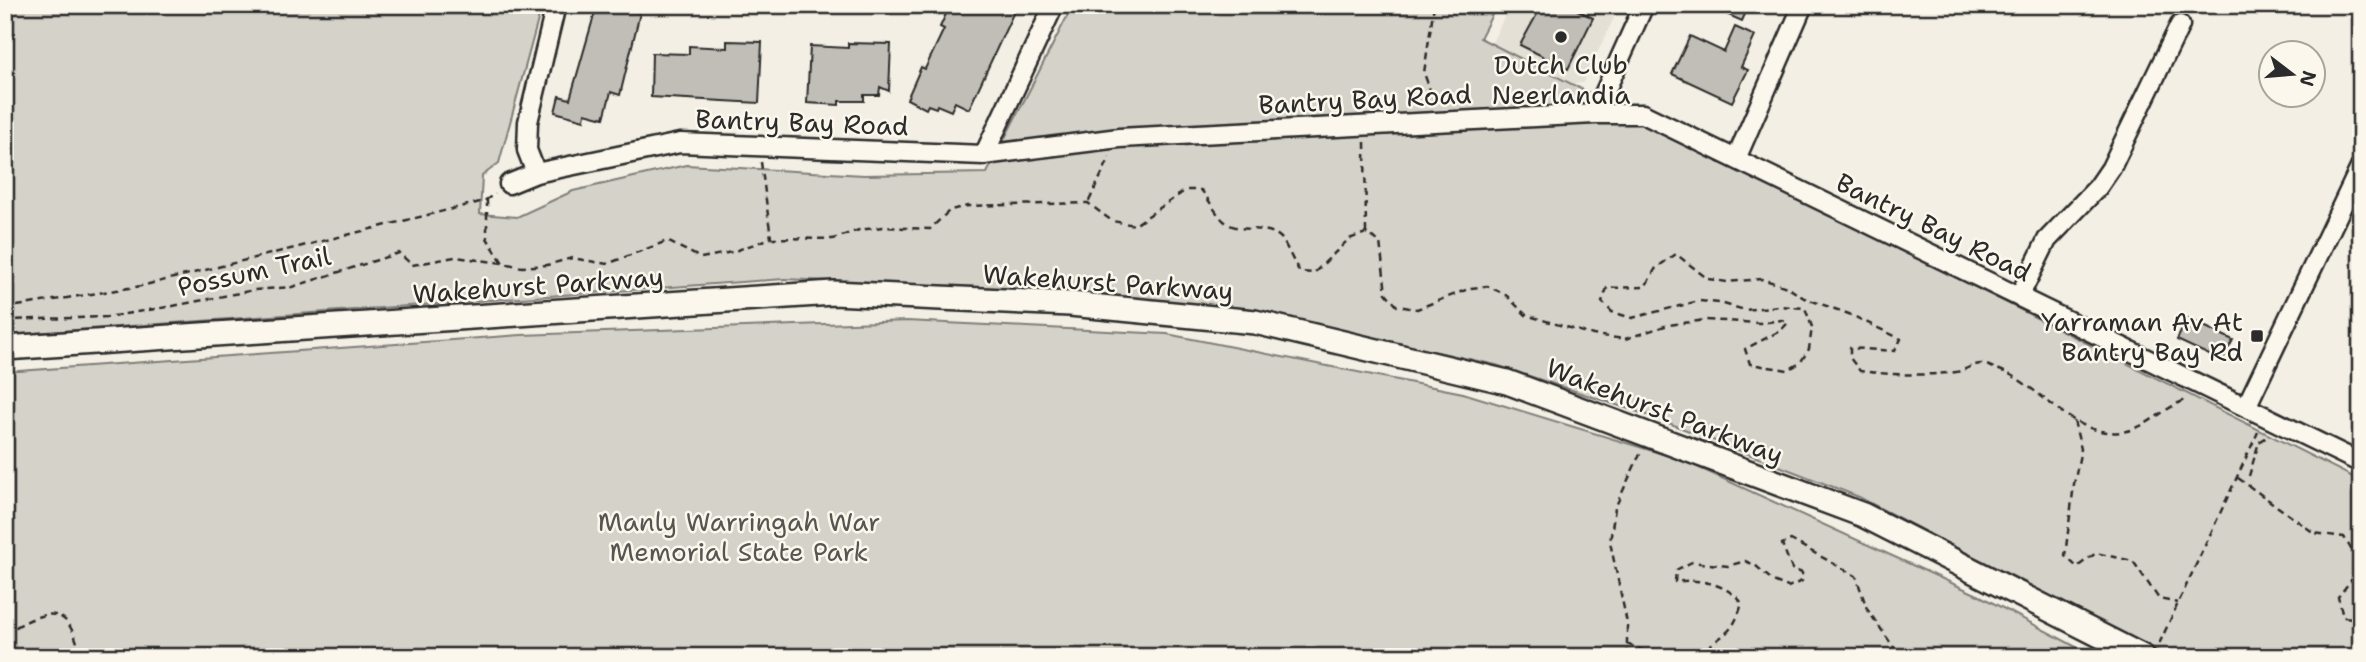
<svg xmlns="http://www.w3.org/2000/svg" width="2366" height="662" font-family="'Shantell Sans',sans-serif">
  <rect width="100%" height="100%" fill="#f3efe4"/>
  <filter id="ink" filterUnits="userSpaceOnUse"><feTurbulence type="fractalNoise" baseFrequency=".0143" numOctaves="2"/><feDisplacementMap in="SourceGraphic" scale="14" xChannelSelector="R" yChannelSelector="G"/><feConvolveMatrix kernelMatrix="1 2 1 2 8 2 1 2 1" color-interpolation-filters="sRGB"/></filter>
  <g filter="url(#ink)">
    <path fill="#e4e0d6" d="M1510 5H1620L1583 83 1469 91Z"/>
    <path fill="#d5d2c9" stroke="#807e7a" stroke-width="2" d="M5 5H542L499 163 482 176 480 214 517 217 573 191 686 165 864 175 987 173 1073 5H1497L1480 38 2361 481V657H2170L2072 609 1859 497 1653 417 1496 365 1247 310 1044 290 784 279 5 335Z
      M907 321 1167 334 1463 393 1682 460 1980 596 2095 657H5V372L521 335Z"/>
    <path fill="#c0beb6" stroke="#2b2b2b" stroke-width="2" d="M597 5H633L632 11 640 13 620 95 611 92 604 118 585 113 584 120 555 112 559 96 570 99Z
      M950 5H1017L969 109 955 102 951 111 937 105 936 108 928 105 926 109 907 99 921 67 925 69 944 29 940 27Z
      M1542 5H1568L1593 18 1568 69 1520 45Z
      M1706 5H1749L1742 21Z
      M1735 27 1755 36 1741 67 1748 70 1732 102 1672 74 1690 36 1724 52Z
      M727 41 762 42 759 103 651 97 652 53 689 54V46L727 48Z
      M848 43 891 44 889 91 880 87 879 95H864V101H839V105L807 103 810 46 848 48Z
      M2187 318 2233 340 2222 361 2177 340Z"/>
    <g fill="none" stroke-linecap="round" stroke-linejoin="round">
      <defs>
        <path id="minor" d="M1595 114 1644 5
          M984 155 1054 5
          M1736 159 1803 5
          M536 173 527 150 528 122 556 5
          M509 184 536 173 680 143 984 155 1119 138 1595 114H1643L2361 463
          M2019 297 2047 240 2098 187 2111 168 2180 25
          M2246 407 2361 166"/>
        <path id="major" d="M5 348 833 293 1070 304 1255 322 1507 382 1863 515 2143 657"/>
      </defs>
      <use href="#minor" stroke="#2b2b2b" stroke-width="23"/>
      <use href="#major" stroke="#2b2b2b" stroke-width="28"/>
      <path stroke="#2b2b2b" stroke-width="2.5" stroke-dasharray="7 5" stroke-linecap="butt" d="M1434 5 1424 73 1435 104
        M1365 142 1366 233
        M761 162 771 238
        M487 200V238L503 263 522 267 547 265 572 258 607 264 667 241 701 258 732 252 771 238 833 239 859 230 883 227 930 229 950 210 968 206 1088 203 1112 221 1135 225 1186 190H1201C1209 199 1215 213 1224 221 1240 235 1266 223 1281 238 1286 244 1294 264 1300 272L1314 273 1349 239 1366 233 1380 242 1386 293 1397 306 1417 309 1471 288 1487 286 1505 294 1526 315 1593 335 1625 339 1668 325 1706 320 1760 323 1782 320 1788 323 1780 331 1745 349 1750 364 1788 370 1800 363 1809 349 1812 327 1805 308 1778 306 1745 310 1720 303 1699 301 1632 318 1612 312 1602 302 1607 288 1645 287 1656 268 1676 254 1708 279 1727 282 1762 279 1787 287 1804 298 1849 314 1901 339 1895 351 1850 348V358L1860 371C1893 375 1924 376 1956 372 1964 371 1973 364 1981 364 1986 364 1993 368 1997 369 2042 384 2073 442 2127 431 2151 425 2166 406 2188 399
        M1089 201 1110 157
        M5 308 141 286 484 201 495 194
        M5 320 107 317 173 306 254 290 292 287 399 253 412 265 455 257 503 263
        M2074 421 2081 449 2074 484 2065 556 2077 567 2096 553 2133 561 2159 599 2178 603
        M2249 476 2259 442 2267 437
        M2238 478 2314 533 2344 537 2354 554 2359 570 2338 597 2343 617 2361 619
        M5 633C21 625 50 604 66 621 74 630 78 646 82 657
        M1627 644 1659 657
        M2159 644 2258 432
        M1627 657V623L1610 542 1615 508 1640 454
        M1699 657C1718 633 1732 640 1742 603 1727 584 1700 578 1675 582L1676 570 1692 562 1728 566 1745 561 1755 565 1773 581 1788 587 1802 581V573L1792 569 1782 544 1791 540 1856 576 1867 609 1897 652 1933 657
        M1752 657 1753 652 1781 657"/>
      <use href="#minor" stroke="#fbf7ec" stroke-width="18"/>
      <use href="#major" stroke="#fbf7ec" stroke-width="23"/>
    </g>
  </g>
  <g fill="#2b2b2b" stroke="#fbf7ec" stroke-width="2.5">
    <circle cx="1561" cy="37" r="7"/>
    <rect x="2250" y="329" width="14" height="14" rx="3.5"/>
  </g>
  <g text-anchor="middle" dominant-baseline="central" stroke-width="5" stroke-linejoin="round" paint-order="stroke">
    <g font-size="26" fill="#2b2b2b" stroke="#fbf7ec">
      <text x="1561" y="64">Dutch Club<tspan x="1561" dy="30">Neerlandia</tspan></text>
      <text x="2243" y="321" text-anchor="end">Yarraman Av At<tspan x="2243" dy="30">Bantry Bay Rd</tspan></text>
    </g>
    <g font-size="26" fill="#2b2b2b" stroke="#fbf7ec">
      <text transform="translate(1365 99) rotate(-3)">Bantry Bay Road</text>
      <text transform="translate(802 122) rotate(2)">Bantry Bay Road</text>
      <text transform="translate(1934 227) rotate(26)">Bantry Bay Road</text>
      <text transform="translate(254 271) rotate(-12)">Possum Trail</text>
      <text transform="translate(1108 282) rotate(4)">Wakehurst Parkway</text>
      <text transform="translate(538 285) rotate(-4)">Wakehurst Parkway</text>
      <text transform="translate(1665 411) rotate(21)">Wakehurst Parkway</text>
    </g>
    <g font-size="26" fill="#565552" stroke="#fbf7ec">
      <text x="739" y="521">Manly Warringah War<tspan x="739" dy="30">Memorial State Park</tspan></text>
    </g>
  </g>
  <rect width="2366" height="662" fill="none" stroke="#fbf7ec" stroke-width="28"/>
  <rect x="14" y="14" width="2338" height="634" fill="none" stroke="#2b2b2b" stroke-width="2.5" filter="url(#ink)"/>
  <g transform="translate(2292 74) rotate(106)"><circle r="33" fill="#fbf7ec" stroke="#a8a59f" stroke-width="2"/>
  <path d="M0-5L12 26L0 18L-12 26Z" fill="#2b2b2b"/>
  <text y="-10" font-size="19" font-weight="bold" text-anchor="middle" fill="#2b2b2b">N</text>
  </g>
</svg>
